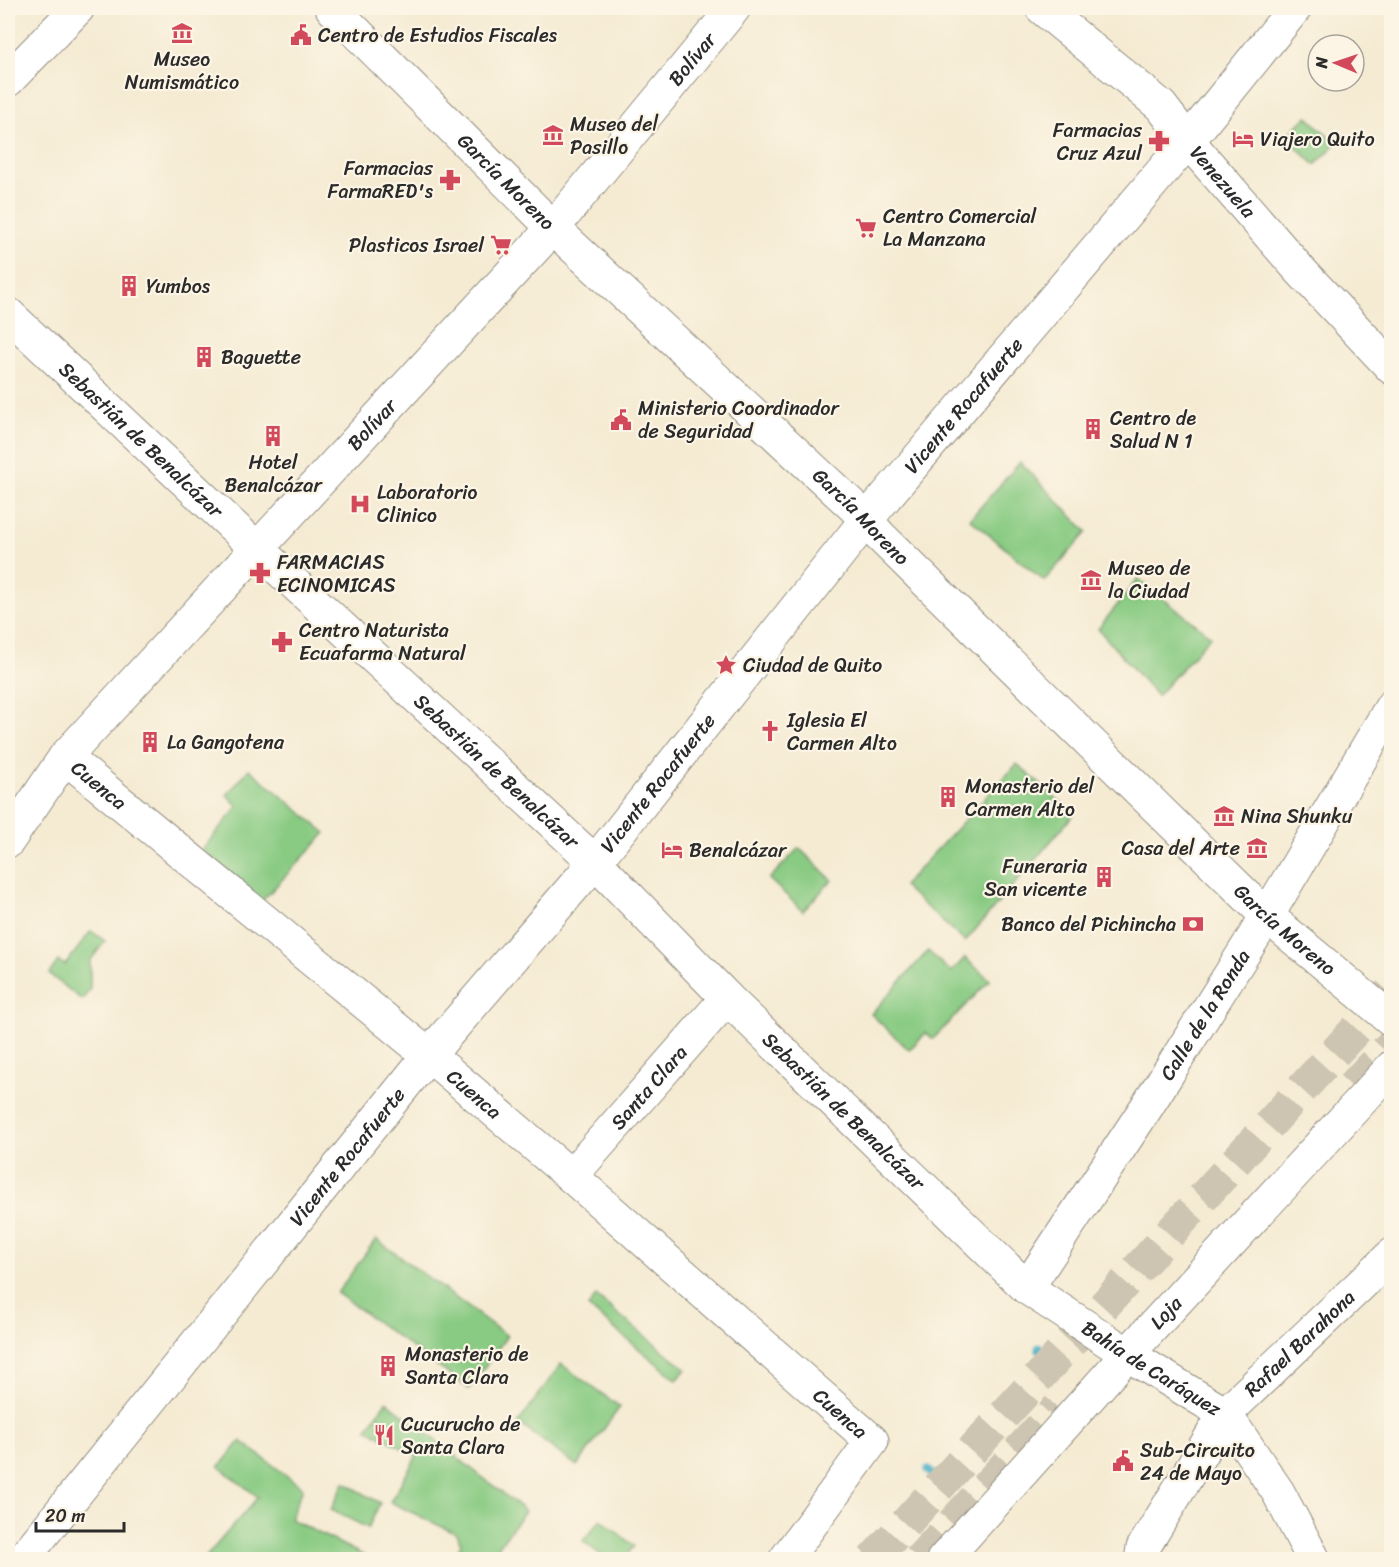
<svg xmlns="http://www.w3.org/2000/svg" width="1399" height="1567" font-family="Sriracha,sans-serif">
  <rect width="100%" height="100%" fill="#fcf5e5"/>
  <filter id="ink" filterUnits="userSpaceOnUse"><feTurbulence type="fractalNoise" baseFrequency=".0167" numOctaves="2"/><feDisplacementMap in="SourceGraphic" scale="12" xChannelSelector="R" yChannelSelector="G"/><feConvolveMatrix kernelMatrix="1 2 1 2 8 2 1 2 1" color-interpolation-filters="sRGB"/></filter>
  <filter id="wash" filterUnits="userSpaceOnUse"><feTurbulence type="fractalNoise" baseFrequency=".008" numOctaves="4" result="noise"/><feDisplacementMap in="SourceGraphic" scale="24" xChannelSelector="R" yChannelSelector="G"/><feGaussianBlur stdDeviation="1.35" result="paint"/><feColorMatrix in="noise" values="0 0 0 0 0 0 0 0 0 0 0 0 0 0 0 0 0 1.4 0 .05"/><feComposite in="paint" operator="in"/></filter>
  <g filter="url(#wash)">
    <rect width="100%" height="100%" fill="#f5ebd3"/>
    <path fill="#89cb83" stroke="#5a7b57" stroke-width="1.5" d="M1307 116 1336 144 1315 165 1286 137Z
      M1020 462 1087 532 1044 581 970 519Z
      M1138 579 1211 636 1157 696 1098 629Z
      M1017 764 1074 814 965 942 903 886Z
      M249 769 326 833 261 902 202 850 238 806 227 795Z
      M799 848 832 880 803 911 769 879Z
      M91 931 105 941 90 961V989L82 1000 49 974 58 961 65 965Z
      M928 951 951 972 965 958 990 980 933 1039 926 1033 909 1050 871 1014Z
      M376 1239 507 1336 469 1389 337 1293Z
      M596 1296 686 1369 677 1380 588 1307Z
      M561 1364 620 1407 577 1466 518 1423Z
      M386 1401 525 1511 489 1559H453L461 1544 457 1534 390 1502 417 1456 367 1429Z
      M241 1441 303 1488 290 1519 371 1559H204L258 1497 219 1467Z
      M344 1482 380 1503 368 1528 331 1510Z
      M601 1519 634 1546 624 1559H606L583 1541Z"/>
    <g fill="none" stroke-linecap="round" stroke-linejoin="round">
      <path stroke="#47afc6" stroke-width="9" d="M1039 1348 1048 1358
        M928 1470 938 1481"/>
    </g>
  </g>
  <g filter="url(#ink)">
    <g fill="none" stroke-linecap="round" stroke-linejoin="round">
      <path stroke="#cdc5b1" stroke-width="33" stroke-dasharray="33 16" stroke-linecap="butt" d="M1352 1087 1392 1044
        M872 1560 1392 990
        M919 1560 1058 1408"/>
      <defs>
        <g id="minor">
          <path id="s1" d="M332 8 553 228 855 508 880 536 1267 916 1392 1020"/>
          <path id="s2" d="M1042 8 1161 106 1188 141 1298 268 1392 368"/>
          <path d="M8 80 78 8"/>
          <path id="s3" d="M8 314 269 560 595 862 727 998 1027 1288 1135 1359 1225 1414 1278 1492 1314 1560"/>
          <path id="s4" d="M65 757 444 1068 571 1176 872 1441 785 1560"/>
          <path id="s5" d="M8 841 65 757 553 228 734 8"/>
          <path id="s6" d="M571 1176 727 998"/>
          <path id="s7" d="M1027 1288 1146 1108 1267 916 1392 706"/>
          <path id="s8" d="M22 1560 428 1056 595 862 866 520 1188 141 1295 8"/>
          <path id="s9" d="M943 1560 1135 1346 1392 1067"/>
          <path id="s10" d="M1141 1560 1143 1548 1225 1414 1392 1255"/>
        </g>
      </defs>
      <use href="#minor" stroke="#908b7f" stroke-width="35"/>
      <use href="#minor" stroke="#fff" stroke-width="33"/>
    </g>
  </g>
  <defs>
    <symbol id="museum-bare" viewBox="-9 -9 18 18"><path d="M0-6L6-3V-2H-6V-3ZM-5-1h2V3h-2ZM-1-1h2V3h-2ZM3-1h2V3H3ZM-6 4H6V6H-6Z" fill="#d1495b" stroke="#fcf5e5" stroke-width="2.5" paint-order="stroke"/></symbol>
    <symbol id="civic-bare" viewBox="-9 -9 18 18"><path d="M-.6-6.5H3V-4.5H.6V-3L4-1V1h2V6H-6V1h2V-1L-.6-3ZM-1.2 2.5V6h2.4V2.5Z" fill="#d1495b" stroke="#fcf5e5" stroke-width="2.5" paint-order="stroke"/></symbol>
    <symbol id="hotel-bare" viewBox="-9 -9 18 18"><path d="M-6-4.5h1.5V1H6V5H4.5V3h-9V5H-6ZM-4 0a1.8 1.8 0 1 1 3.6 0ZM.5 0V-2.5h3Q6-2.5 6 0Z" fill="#d1495b" stroke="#fcf5e5" stroke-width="2.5" paint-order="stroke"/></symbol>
    <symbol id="pharmacy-bare" viewBox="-9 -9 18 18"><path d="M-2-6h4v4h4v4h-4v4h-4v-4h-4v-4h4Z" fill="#d1495b" stroke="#fcf5e5" stroke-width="2.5" paint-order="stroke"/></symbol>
    <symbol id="supermarket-bare" viewBox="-9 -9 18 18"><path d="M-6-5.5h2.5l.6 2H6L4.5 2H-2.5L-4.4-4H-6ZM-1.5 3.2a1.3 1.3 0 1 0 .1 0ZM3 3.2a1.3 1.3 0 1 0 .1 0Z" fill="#d1495b" stroke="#fcf5e5" stroke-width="2.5" paint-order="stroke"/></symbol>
    <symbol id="building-bare" viewBox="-9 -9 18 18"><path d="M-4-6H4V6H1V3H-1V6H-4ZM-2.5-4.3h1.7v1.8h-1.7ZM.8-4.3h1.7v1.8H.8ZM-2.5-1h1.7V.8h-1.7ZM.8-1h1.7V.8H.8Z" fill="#d1495b" stroke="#fcf5e5" stroke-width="2.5" paint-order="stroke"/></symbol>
    <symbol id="hospital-bare" viewBox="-9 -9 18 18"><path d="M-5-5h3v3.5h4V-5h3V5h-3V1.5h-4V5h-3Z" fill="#d1495b" stroke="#fcf5e5" stroke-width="2.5" paint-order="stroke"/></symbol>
    <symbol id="sight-bare" viewBox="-9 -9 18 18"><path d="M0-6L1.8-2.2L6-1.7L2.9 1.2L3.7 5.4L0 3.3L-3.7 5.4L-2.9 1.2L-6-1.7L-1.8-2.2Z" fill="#d1495b" stroke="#fcf5e5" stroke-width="2.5" paint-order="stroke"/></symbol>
    <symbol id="church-bare" viewBox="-9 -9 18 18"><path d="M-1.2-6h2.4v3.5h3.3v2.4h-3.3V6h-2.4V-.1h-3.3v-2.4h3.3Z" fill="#d1495b" stroke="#fcf5e5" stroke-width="2.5" paint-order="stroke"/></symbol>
    <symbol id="bank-bare" viewBox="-9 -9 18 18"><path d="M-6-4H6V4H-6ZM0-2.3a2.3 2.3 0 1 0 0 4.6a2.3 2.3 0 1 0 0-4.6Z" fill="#d1495b" stroke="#fcf5e5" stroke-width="2.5" paint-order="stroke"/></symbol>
    <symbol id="restaurant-bare" viewBox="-9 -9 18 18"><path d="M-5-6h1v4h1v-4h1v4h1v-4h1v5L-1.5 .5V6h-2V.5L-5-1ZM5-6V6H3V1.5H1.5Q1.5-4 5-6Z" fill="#d1495b" stroke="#fcf5e5" stroke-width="2.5" paint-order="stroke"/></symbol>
  </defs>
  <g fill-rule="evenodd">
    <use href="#museum-bare" x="167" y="18" width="30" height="30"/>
    <use href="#civic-bare" x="286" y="20" width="30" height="30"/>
    <use href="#museum-bare" x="538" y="120" width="30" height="30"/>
    <use href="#hotel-bare" x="1228" y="124" width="30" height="30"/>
    <use href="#pharmacy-bare" x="1144" y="126" width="30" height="30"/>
    <use href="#pharmacy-bare" x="435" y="165" width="30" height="30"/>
    <use href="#supermarket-bare" x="851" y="213" width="30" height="30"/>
    <use href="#supermarket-bare" x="486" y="230" width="30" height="30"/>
    <use href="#building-bare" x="114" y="271" width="30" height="30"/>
    <use href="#building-bare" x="189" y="342" width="30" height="30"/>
    <use href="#civic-bare" x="606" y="405" width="30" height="30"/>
    <use href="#building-bare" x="1078" y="414" width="30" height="30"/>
    <use href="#building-bare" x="258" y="421" width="30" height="30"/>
    <use href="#hospital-bare" x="345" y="489" width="30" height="30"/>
    <use href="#pharmacy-bare" x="245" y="558" width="30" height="30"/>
    <use href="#museum-bare" x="1076" y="565" width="30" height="30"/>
    <use href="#pharmacy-bare" x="267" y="627" width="30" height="30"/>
    <use href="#sight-bare" x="711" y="650" width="30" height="30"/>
    <use href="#church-bare" x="755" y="716" width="30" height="30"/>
    <use href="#building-bare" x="135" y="727" width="30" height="30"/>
    <use href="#building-bare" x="933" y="782" width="30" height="30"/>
    <use href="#museum-bare" x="1209" y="801" width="30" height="30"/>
    <use href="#museum-bare" x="1242" y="833" width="30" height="30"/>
    <use href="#hotel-bare" x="657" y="835" width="30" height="30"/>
    <use href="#building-bare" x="1089" y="862" width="30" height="30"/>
    <use href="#bank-bare" x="1178" y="909" width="30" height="30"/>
    <use href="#building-bare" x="373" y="1351" width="30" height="30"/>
    <use href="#restaurant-bare" x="369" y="1420" width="30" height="30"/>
    <use href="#civic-bare" x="1108" y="1446" width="30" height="30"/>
  </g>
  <g text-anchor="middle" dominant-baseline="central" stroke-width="4.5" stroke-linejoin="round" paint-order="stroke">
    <g font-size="20" fill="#2b2b2b" stroke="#fcf5e5" text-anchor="start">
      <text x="318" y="35">Centro de Estudios Fiscales</text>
      <text x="182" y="59" text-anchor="middle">Museo<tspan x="182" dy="23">Numismático</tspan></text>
      <text x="570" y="124">Museo del<tspan x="570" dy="23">Pasillo</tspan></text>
      <text x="1142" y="130" text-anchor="end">Farmacias<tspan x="1142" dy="23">Cruz Azul</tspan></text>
      <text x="1260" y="139">Viajero Quito</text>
      <text x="433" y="168" text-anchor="end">Farmacias<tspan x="433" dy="23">FarmaRED's</tspan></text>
      <text x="883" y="216">Centro Comercial<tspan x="883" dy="23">La Manzana</tspan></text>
      <text x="484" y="245" text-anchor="end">Plasticos Israel</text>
      <text x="146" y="286">Yumbos</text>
      <text x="221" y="357">Baguette</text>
      <text x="638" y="408">Ministerio Coordinador<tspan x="638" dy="23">de Seguridad</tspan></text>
      <text x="1110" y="418">Centro de<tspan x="1110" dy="23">Salud N 1</tspan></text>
      <text x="273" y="462" text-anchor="middle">Hotel<tspan x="273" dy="23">Benalcázar</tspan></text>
      <text x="377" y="492">Laboratorio<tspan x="377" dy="23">Clinico</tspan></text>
      <text x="277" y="562">FARMACIAS<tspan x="277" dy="23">ECINOMICAS</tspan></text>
      <text x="1108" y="568">Museo de<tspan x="1108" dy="23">la Ciudad</tspan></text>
      <text x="299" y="630">Centro Naturista<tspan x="299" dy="23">Ecuafarma Natural</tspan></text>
      <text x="743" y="665">Ciudad de Quito</text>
      <text x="787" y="720">Iglesia El<tspan x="787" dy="23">Carmen Alto</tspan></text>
      <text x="167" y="742">La Gangotena</text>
      <text x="965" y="786">Monasterio del<tspan x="965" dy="23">Carmen Alto</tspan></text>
      <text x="1241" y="816">Nina Shunku</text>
      <text x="1240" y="848" text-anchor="end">Casa del Arte</text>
      <text x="689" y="850">Benalcázar</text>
      <text x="1087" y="866" text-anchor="end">Funeraria<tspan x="1087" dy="23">San vicente</tspan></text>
      <text x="1176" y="924" text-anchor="end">Banco del Pichincha</text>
      <text x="405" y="1354">Monasterio de<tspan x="405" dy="23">Santa Clara</tspan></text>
      <text x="401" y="1424">Cucurucho de<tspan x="401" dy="23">Santa Clara</tspan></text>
      <text x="1140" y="1450">Sub-Circuito<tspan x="1140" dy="23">24 de Mayo</tspan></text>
    </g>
    <g font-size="20" fill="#2b2b2b" stroke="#fcf5e5">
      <text stroke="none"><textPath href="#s5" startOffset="1040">Bolívar</textPath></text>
      <text stroke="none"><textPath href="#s2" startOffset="252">Venezuela</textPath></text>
      <text stroke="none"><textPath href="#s1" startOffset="246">García Moreno</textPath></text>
      <text stroke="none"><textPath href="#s8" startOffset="1490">Vicente Rocafuerte</textPath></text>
      <text stroke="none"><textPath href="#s5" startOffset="554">Bolívar</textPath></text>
      <text stroke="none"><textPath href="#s3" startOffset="183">Sebastián de Benalcázar</textPath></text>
      <text stroke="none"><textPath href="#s1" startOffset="734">García Moreno</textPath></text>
      <text stroke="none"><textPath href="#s3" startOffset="669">Sebastián de Benalcázar</textPath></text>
      <text stroke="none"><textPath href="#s8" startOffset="1004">Vicente Rocafuerte</textPath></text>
      <text stroke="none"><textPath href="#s4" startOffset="44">Cuenca</textPath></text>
      <text stroke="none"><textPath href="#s1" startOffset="1326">García Moreno</textPath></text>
      <text stroke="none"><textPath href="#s7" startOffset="326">Calle de la Ronda</textPath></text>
      <text stroke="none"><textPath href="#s6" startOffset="118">Santa Clara</textPath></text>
      <text stroke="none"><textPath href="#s4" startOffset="530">Cuenca</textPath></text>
      <text stroke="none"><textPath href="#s3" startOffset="1155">Sebastián de Benalcázar</textPath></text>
      <text stroke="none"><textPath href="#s8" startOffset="518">Vicente Rocafuerte</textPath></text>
      <text stroke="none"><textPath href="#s9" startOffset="333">Loja</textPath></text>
      <text stroke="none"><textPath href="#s10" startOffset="272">Rafael Barahona</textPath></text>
      <text stroke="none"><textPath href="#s3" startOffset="1558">Bahía de Caráquez</textPath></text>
      <text stroke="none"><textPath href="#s4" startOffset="1016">Cuenca</textPath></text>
    </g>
  </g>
  <rect width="1399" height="1567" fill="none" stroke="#fcf5e5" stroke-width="30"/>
  <g transform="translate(1336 63) rotate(272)"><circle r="28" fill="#fcf5e5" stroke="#a8a49b" stroke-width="1.5"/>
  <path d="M0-4.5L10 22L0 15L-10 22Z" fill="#d1495b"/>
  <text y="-9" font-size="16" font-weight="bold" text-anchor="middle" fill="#2b2b2b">N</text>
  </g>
  <path d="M36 1522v9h88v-9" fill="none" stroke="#2b2b2b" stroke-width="3"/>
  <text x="45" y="1522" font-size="18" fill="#2b2b2b" stroke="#fcf5e5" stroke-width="4.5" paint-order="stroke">20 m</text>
</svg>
